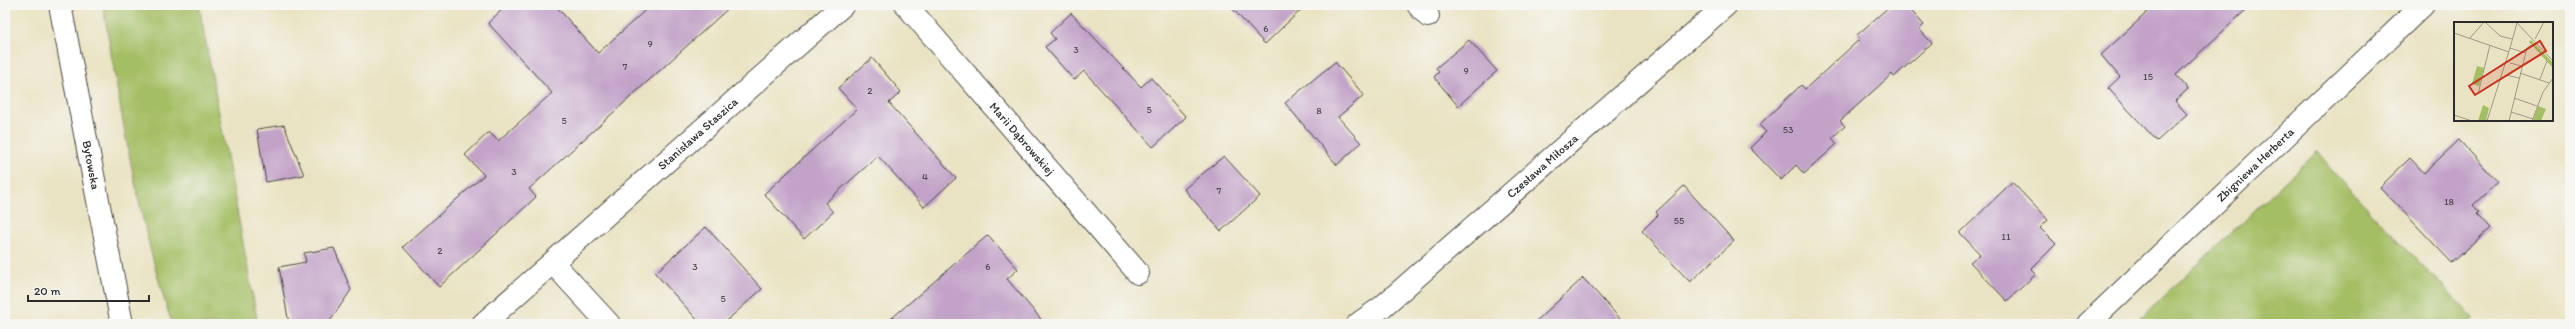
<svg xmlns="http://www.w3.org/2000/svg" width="2575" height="329" font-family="Itim,sans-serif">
  <rect width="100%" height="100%" fill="#f6f6f2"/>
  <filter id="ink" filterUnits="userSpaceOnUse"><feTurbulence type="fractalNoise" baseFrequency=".025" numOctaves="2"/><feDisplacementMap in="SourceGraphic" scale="8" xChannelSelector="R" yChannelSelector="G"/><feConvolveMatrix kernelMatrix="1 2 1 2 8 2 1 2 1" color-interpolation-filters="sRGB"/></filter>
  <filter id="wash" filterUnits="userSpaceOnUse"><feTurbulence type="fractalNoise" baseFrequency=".012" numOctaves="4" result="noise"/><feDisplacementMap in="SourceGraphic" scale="16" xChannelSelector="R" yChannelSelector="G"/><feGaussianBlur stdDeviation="0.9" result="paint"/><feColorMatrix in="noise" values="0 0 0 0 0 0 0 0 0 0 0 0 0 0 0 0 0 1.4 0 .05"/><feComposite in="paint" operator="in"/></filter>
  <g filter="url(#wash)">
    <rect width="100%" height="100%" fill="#eae3c3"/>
    <path fill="#a4be64" stroke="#687448" d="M103 5H199L258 324H172C138 220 121 113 103 5Z
      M2317 151 2337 176 2473 318 2466 324H2135Z"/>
    <g id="blocks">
      <path fill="#c2a3c8" d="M507 5H555L598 53 651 5H732L529 189 536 197 439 287 403 247 484 175 465 155 489 132 498 141 552 93 488 23Z
        M1229 5H1306L1265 44Z
        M1891 5H1906L1924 25 1919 29 1932 43 1894 77 1892 74 1840 121 1845 126 1832 138 1837 144 1804 174 1796 165 1781 180 1750 148 1766 132 1759 125 1801 85 1805 89 1860 39 1857 35Z
        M2155 5H2251L2176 75 2188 89 2175 101 2187 114 2157 141 2108 88 2120 77 2101 55Z
        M1071 13 1141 87 1151 78 1186 117 1153 147 1084 71 1074 80 1045 47 1055 39 1050 33Z
        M1469 40 1497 71 1458 106 1434 77 1439 72 1436 68Z
        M872 58 901 92 889 103 956 178 924 207 878 156 825 203 833 212 804 239 764 194 857 109 838 88Z
        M1335 62 1364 95 1338 117 1361 143 1337 165 1285 103Z
        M284 125 304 175 266 182 257 129Z
        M2459 140 2498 182 2473 205 2479 212 2477 214 2490 228 2452 263 2380 187 2410 158 2424 173Z
        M1224 156 1260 196 1221 231 1184 189Z
        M2012 182 2048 220 2040 228 2056 244 2031 269 2036 274 2007 301 1970 262 1980 254 1960 233Z
        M1684 186 1734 241 1690 282 1642 231 1658 215 1656 212Z
        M706 227 762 289 723 324H701L655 273Z
        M988 235 1018 269 1007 279 1045 324H885Z
        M334 248 351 290 328 324H289L279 267 306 262 304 253Z
        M1583 278 1625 324H1533Z"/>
    </g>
  </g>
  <g filter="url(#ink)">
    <use href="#blocks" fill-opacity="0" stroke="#484742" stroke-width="1"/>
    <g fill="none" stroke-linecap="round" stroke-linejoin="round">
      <defs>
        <g id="minor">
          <path id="s1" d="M906 5 1138 273"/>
          <path d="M1418 5 1428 16"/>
          <path d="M553 263 609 324"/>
          <path id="s2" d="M483 324 843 5"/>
          <path id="s3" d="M1358 324 1382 307 1726 5"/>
          <path id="s4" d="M2088 324 2423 5"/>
        </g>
        <g id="tertiary">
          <path id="s5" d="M60 5 122 324"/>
        </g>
      </defs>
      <use href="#minor" stroke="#484742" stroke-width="24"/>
      <use href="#tertiary" stroke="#484742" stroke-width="24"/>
      <use href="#minor" stroke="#fff" stroke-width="22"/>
      <use href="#tertiary" stroke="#fff" stroke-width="22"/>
    </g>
  </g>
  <g text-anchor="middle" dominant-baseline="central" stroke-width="3" stroke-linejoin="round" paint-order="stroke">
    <g font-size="10" fill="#514952">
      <text x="1266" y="28">6</text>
      <text x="650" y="43">9</text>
      <text x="1076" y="49">3</text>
      <text x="625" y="66">7</text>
      <text x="1466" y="70">9</text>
      <text x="2148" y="76">15</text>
      <text x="870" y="90">2</text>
      <text x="1149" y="109">5</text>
      <text x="1319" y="110">8</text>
      <text x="564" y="120">5</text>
      <text x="1788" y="129">53</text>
      <text x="514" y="171">3</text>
      <text x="925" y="176">4</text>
      <text x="1219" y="190">7</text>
      <text x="2449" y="201">18</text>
      <text x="1679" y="220">55</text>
      <text x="2006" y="236">11</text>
      <text x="440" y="250">2</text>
      <text x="695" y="266">3</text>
      <text x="988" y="266">6</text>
      <text x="723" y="298">5</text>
    </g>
    <g font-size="12" fill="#2b2b2b" stroke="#f6f6f2">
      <text stroke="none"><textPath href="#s2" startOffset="287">Stanisława Staszica</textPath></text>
      <text stroke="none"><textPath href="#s1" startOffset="177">Marii Dąbrowskiej</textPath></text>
      <text stroke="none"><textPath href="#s5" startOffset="163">Bytowska</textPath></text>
      <text stroke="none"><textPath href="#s4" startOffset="231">Zbigniewa Herberta</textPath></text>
      <text stroke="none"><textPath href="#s3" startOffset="243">Czesława Miłosza</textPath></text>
    </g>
  </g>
  <g transform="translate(2454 22)">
    <rect width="99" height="99" fill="#eae3c3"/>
    <path d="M77 18 99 41V46L75 20ZM23 44 30 46 25 64 18 62ZM29 83 35 86 32 99H24ZM84 84 92 87 87 99 79 98Z" fill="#a4be64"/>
    <path fill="none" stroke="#9e9986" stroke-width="1" d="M31 0 46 14 58 17M62 0 99 39M63 1 56 26 72 31M0 11 55 30M16 16 30 0M81 17 90 0M56 41 68 44M66 51 95 61M52 53 65 56M86 57 93 39M24 72 36 23M60 76 83 84M57 90 79 97M0 93 18 99M33 99 56 26M55 99 69 42 73 26 77 23M78 99 89 70 99 56"/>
    <path fill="#c8321e" fill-opacity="0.15" stroke="#c8321e" stroke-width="2" d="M86 19 92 29 21 73 15 64Z"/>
    <rect width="99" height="99" fill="none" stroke="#2b2b2b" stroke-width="2"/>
  </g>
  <rect width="2575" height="329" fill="none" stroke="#f6f6f2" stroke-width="20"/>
  <path d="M28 295v6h121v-6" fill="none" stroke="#2b2b2b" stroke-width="2"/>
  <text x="34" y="295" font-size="12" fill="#2b2b2b" stroke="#f6f6f2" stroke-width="3" paint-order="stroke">20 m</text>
</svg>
